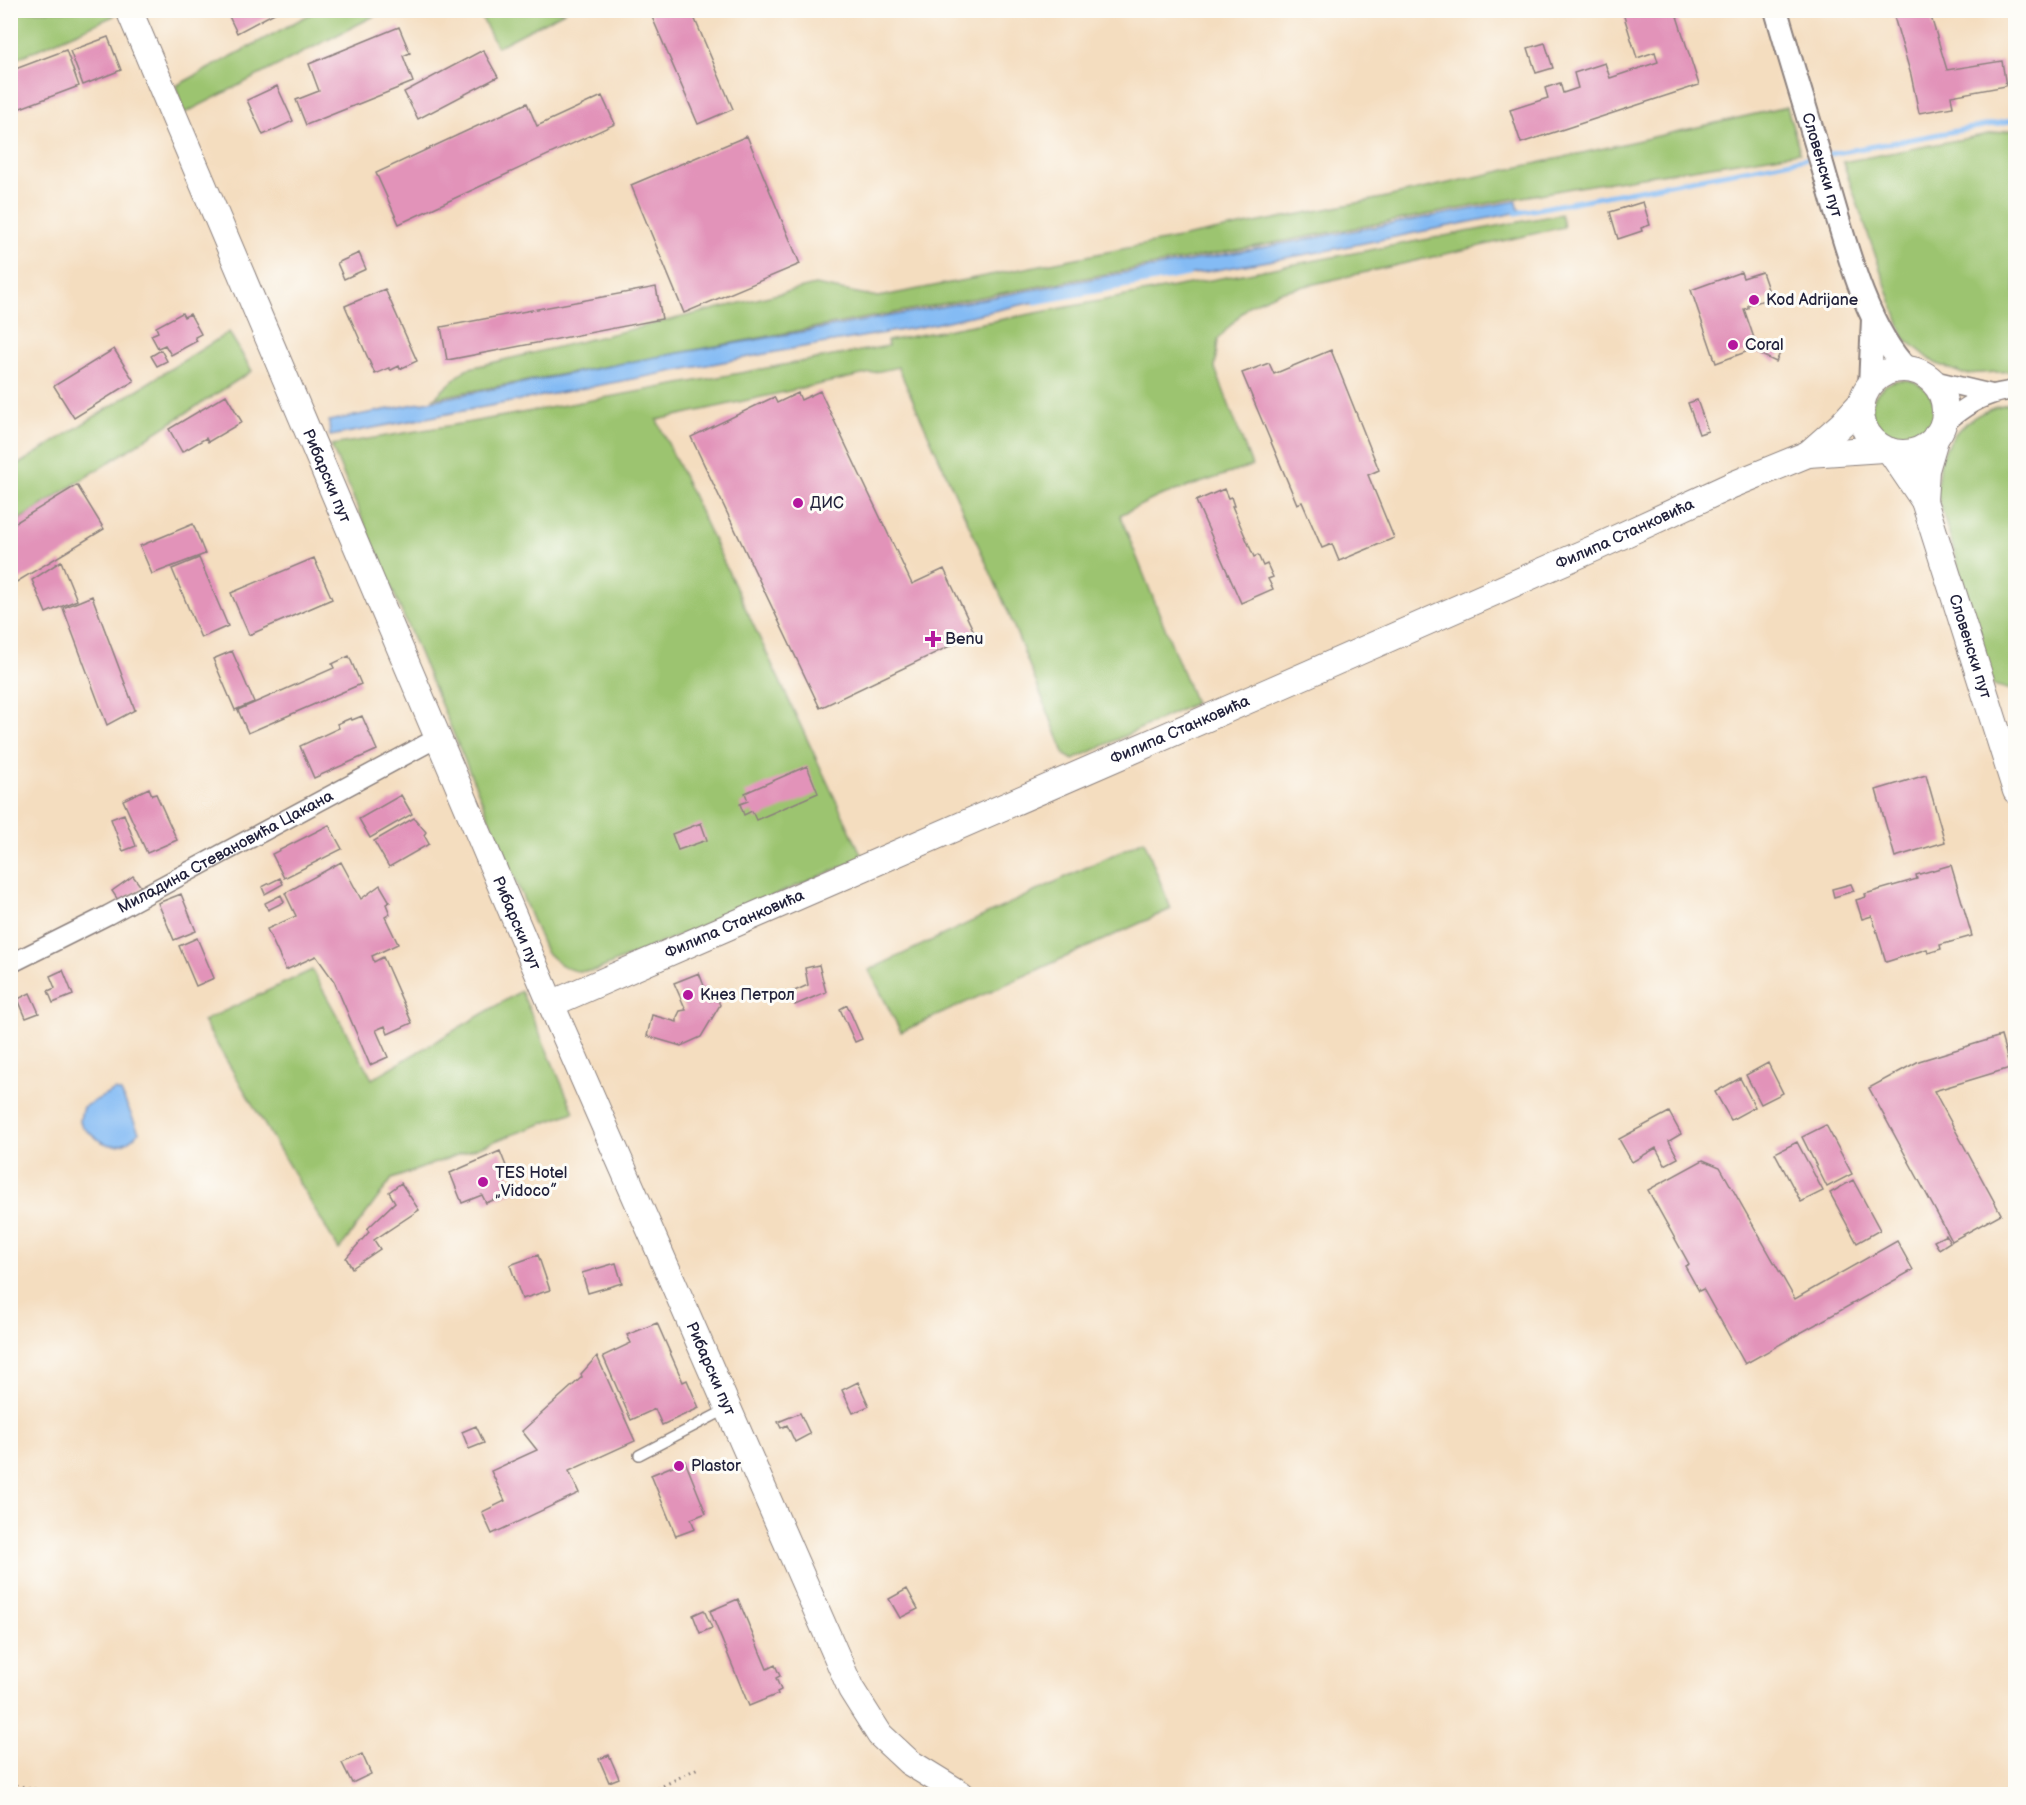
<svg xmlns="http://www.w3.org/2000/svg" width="2026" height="1805" font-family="'Balsamiq Sans',sans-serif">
  <rect width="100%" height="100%" fill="#fdfcf7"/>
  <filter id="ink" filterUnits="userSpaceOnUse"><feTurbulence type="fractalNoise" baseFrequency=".0167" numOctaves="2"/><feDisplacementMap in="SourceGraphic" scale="12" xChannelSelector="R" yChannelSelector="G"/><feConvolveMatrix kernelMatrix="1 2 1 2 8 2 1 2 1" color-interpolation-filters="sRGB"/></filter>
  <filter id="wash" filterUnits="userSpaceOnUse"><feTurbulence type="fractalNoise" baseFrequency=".008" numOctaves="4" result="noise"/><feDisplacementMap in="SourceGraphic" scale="24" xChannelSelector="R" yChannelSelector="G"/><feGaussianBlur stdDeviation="1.35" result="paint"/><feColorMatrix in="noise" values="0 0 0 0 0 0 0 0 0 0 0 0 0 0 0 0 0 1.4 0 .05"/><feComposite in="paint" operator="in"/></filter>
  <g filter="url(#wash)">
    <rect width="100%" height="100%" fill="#f4ddbf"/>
    <path fill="#9cc470" stroke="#5f7356" stroke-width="1.5" d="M13 11H111L114 16 11 61V12Z
      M316 11H384L183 114 176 86Z
      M478 11H566L497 47Z
      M1787 107 1800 152 1572 188 434 398 466 369 815 285 878 297 1382 198Z
      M2015 129V371L1963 374 1935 363 1904 338 1843 162Z
      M1561 214 1564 227 1279 292 1248 306 1218 339 1215 368 1252 466 1160 496 1120 515 1195 703 1073 760 1065 755 1006 607 898 367 657 420 863 858 597 970C572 974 564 969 546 952L331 445 466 423 888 346 887 341Z
      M229 332 252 371 11 525V469Z
      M1871 412a32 32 0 1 1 64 0a32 32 0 1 1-64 0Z
      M2015 402V691L1993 685 1936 490C1938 481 1938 470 1941 461 1951 425 1981 409 2015 402Z
      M1144 840 1171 909 901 1032 869 970Z
      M312 970 372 1079 521 991 574 1112 392 1179 339 1250 203 1021Z"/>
    <path fill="#84bbf4" stroke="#536e98" stroke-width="1.5" d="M1516 201 1520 212 1319 252 1034 302 920 327 797 348 330 436 329 421 369 413 651 358 836 326Z
      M115 1090 121 1092 139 1132C125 1148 108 1150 93 1135 88 1131 82 1129 80 1121 80 1117 82 1111 83 1107Z"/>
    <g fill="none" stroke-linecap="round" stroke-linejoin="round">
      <path stroke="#84bbf4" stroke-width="5" d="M1825 155 2016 120
        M1516 213 1813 157
        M1035 302 1188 274"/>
    </g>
    <g id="blocks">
      <path fill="#e293b9" d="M226 10H280L237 33Z
        M649 10H691L733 109 698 124Z
        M1622 10H1675L1699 85 1521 143 1510 110 1548 98 1545 88 1560 83 1563 93 1578 88 1574 73 1605 63 1610 78 1658 62 1655 52 1637 58Z
        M1892 10H1929L1947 70 2002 61 2006 86 1951 96 1953 107 1919 113 1911 75Z
        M399 27 410 53 403 56 413 82 306 125 296 100 319 91 309 64Z
        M108 37 121 70 83 85 70 51Z
        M1545 43 1553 68 1536 73 1528 48Z
        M66 50 79 86 10 112V71Z
        M483 50 498 77 418 119 404 92Z
        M277 86 293 121 263 135 247 100Z
        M602 96 615 124 399 224 376 173 527 103 537 126Z
        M747 136 800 264 684 313 631 185Z
        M1643 202 1650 225 1641 228 1642 231 1618 239 1610 212Z
        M359 253 366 269 344 279 337 263Z
        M1741 272 1743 278 1762 272 1771 298 1748 305V308L1744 309 1755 341 1780 353 1776 362 1751 350 1716 363 1691 290Z
        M656 287 662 319 447 360 441 327Z
        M385 289 417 361 400 369 399 366 391 370 389 368 375 374 345 306Z
        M182 313 184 317 190 314 201 334 195 337 197 341 171 355 165 345 158 348 151 335 158 332 156 327Z
        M114 349 134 381 74 418 54 386Z
        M161 350 167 361 157 366 151 356Z
        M1331 350 1379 470 1368 475 1394 538 1339 561 1332 544 1322 548 1302 502 1297 504 1242 373 1269 363 1274 374Z
        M820 391 912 584 944 569 975 634 820 708 691 437 774 397 777 403 798 393 801 400Z
        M226 395 242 422 208 442 206 438 182 452 169 429Z
        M1697 400 1708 431 1699 434 1688 403Z
        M77 485 104 529 10 586V526Z
        M1224 489 1228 498 1231 497 1234 506H1232L1254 557 1258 555 1263 566 1267 564 1273 577 1268 579 1273 589 1241 603 1196 501Z
        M193 524 205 554 152 574 140 546Z
        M199 558 228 626 201 638 172 569Z
        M314 558 332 599 249 635 231 593Z
        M61 561 77 600 46 613 32 580Z
        M92 596 135 710 107 725 63 608Z
        M232 651 254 702 235 710 213 659Z
        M349 656 361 684 248 733 238 710 334 668 332 664Z
        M362 716 377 750 314 778 300 746 339 728 337 724 351 718 352 720Z
        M807 766 818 793 756 820 752 811 744 815 740 804 748 801 745 793Z
        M1926 775 1945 842 1895 857 1876 790Z
        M149 788 152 795 156 794 177 840 147 853 123 800Z
        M401 795 412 814 370 838 359 819Z
        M124 814 136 846 123 851 111 819Z
        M414 818 426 832 424 835 429 844 389 867 374 841Z
        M701 823 707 840 678 850 672 834Z
        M329 825 342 849 284 878 272 854Z
        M341 862 361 899 380 885 390 902 386 904 390 914 385 917 398 944 372 956 374 962 383 957 412 1023 388 1034 385 1026 376 1030 388 1057 370 1065 334 981 316 956 286 970 267 929 296 916 285 893Z
        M1951 865 1972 936 1940 945 1941 949 1928 953 1927 949 1886 962 1872 916 1862 919 1856 900 1866 897 1865 894 1917 879 1916 875Z
        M133 876 142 888 120 903 112 891Z
        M280 878 283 884 265 894 262 887Z
        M1851 884 1854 891 1834 897 1832 889Z
        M181 894 196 931 174 940 158 903Z
        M281 895 284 902 268 910 265 903Z
        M197 938 214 978 196 986 179 946Z
        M819 965 826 992 795 1005 790 993 808 985 805 968Z
        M63 970 73 995 53 1003 48 991 55 988 50 976Z
        M699 973 710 1001 717 998 720 1005 701 1037 681 1046 647 1036 652 1015 677 1022V1017L680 1011 686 1010 674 983Z
        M30 993 39 1013 26 1018 18 999Z
        M847 1005 862 1039 855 1042 840 1009Z
        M2001 1036 2010 1068 1934 1091 2001 1214 1952 1241 1869 1088 1919 1061Z
        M1768 1063 1783 1093 1761 1104 1746 1075Z
        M1740 1078 1755 1107 1731 1120 1715 1092Z
        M1669 1112 1681 1134 1669 1141 1678 1158 1665 1165 1656 1148 1632 1162 1619 1139Z
        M1826 1125 1852 1174 1827 1187 1802 1137Z
        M1797 1142 1823 1191 1801 1202 1775 1153Z
        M500 1151 516 1191 486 1203 482 1195 462 1203 450 1173Z
        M1703 1160 1720 1167 1795 1299 1897 1241 1913 1270 1745 1364 1703 1289 1699 1291 1685 1266 1689 1264 1648 1190Z
        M1853 1180 1880 1230 1857 1243 1830 1193Z
        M401 1183 419 1210 374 1240 380 1249 352 1268 346 1258 369 1232 367 1229 395 1202 389 1192Z
        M1946 1235 1950 1242 1939 1249 1934 1241Z
        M538 1255 550 1290 522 1299 510 1265Z
        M616 1263 622 1283 588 1293 582 1273Z
        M657 1323 683 1382 687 1380 699 1408 662 1425 655 1409 631 1420 603 1356 631 1343 627 1335Z
        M597 1356 635 1441 569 1471 579 1493 492 1534 482 1512 505 1501 491 1471 537 1450 522 1431 582 1377 581 1374Z
        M858 1382 869 1406 853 1413 842 1390Z
        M800 1413 810 1434 795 1442 787 1425 781 1428 778 1422Z
        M476 1426 484 1443 469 1449 462 1432Z
        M685 1461 706 1513 691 1519 695 1529 676 1536 651 1475Z
        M907 1589 918 1609 900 1618 889 1599Z
        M738 1599 767 1669 775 1665 780 1676 776 1678 781 1690 777 1692 778 1694 749 1706 710 1611Z
        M704 1610 712 1628 700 1633 693 1615Z
        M362 1754 371 1774 352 1783 342 1763Z
        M609 1755 619 1778 609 1782 599 1759Z"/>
    </g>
  </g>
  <g filter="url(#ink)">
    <use href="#blocks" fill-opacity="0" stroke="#8b807d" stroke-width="1.5"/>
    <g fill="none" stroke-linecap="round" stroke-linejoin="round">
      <defs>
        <path id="service" d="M639 1455 727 1409"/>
        <g id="minor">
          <path d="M1929 379 1992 394"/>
          <path d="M1941 427C1955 414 1972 401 1991 395 1999 392 2008 391 2016 390"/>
          <path id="s1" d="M10 964 108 915 439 737"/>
        </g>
        <g id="tertiary">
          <path id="s2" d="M1776 10C1792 66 1810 122 1826 178 1843 235 1865 328 1908 370"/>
          <path d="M1870 386 1873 319"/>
        </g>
        <g id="secondary">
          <path id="s3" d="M129 10 551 1004 851 1689 880 1735 909 1762 961 1794"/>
          <circle cx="1903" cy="411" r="42"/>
          <path id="s4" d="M1890 451 1924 501 2016 791"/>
          <path d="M1808 454 1842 424 1862 402"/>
          <path d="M1924 501 1926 470 1936 436"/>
          <path id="s5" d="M551 1004 1267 692 1595 548 1732 485 1808 454 1883 449"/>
        </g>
      </defs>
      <use href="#service" stroke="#8b807d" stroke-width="12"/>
      <use href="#minor" stroke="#8b807d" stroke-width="21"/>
      <use href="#tertiary" stroke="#8b807d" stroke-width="26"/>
      <use href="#secondary" stroke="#8b807d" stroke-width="28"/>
      <path stroke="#8b807d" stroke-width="3" stroke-dasharray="1.5 4.5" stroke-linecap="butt" d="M10 1784 58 1794
        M647 1794 698 1768"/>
      <use href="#service" stroke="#fff" stroke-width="9"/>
      <use href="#minor" stroke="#fff" stroke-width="18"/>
      <use href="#tertiary" stroke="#fff" stroke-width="22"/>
      <use href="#secondary" stroke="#fff" stroke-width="26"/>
    </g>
  </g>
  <g fill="#b5179e" stroke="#fdfcf7" stroke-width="2">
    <circle cx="1754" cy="300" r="6"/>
    <circle cx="1733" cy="345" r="6"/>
    <circle cx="798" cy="503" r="6"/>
    <path d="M930 630h6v6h6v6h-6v6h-6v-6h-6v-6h6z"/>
    <circle cx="688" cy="995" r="6"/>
    <circle cx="483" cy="1182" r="6"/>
    <circle cx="679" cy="1466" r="6"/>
  </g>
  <g text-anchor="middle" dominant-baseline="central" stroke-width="6" stroke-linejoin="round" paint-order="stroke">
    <g font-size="16" fill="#22223b" stroke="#fdfcf7">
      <text stroke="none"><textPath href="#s2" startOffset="162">Словенски пут</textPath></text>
      <text stroke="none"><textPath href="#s3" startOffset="506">Рибарски пут</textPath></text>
      <text stroke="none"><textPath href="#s5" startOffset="1172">Филипа Станковића</textPath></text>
      <text stroke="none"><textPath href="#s4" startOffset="213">Словенски пут</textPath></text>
      <text stroke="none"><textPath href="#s5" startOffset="686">Филипа Станковића</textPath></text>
      <text stroke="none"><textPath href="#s1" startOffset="243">Миладина Стевановића Цакана</textPath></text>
      <text stroke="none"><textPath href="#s3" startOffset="992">Рибарски пут</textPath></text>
      <text stroke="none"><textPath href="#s5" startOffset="200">Филипа Станковића</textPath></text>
      <text stroke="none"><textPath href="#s3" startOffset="1478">Рибарски пут</textPath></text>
    </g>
    <g font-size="16" fill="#22223b" stroke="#fdfcf7" text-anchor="start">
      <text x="1766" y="300">Kod Adrijane</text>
      <text x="1745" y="345">Coral</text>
      <text x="810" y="503">ДИС</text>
      <text x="945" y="639">Benu</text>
      <text x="700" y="995">Кнез Петрол</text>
      <text x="495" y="1173">TES Hotel<tspan x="495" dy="18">„Vidoco”</tspan></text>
      <text x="691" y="1466">Plastor</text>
    </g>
  </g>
  <rect width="2026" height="1805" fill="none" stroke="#fdfcf7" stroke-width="36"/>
</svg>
